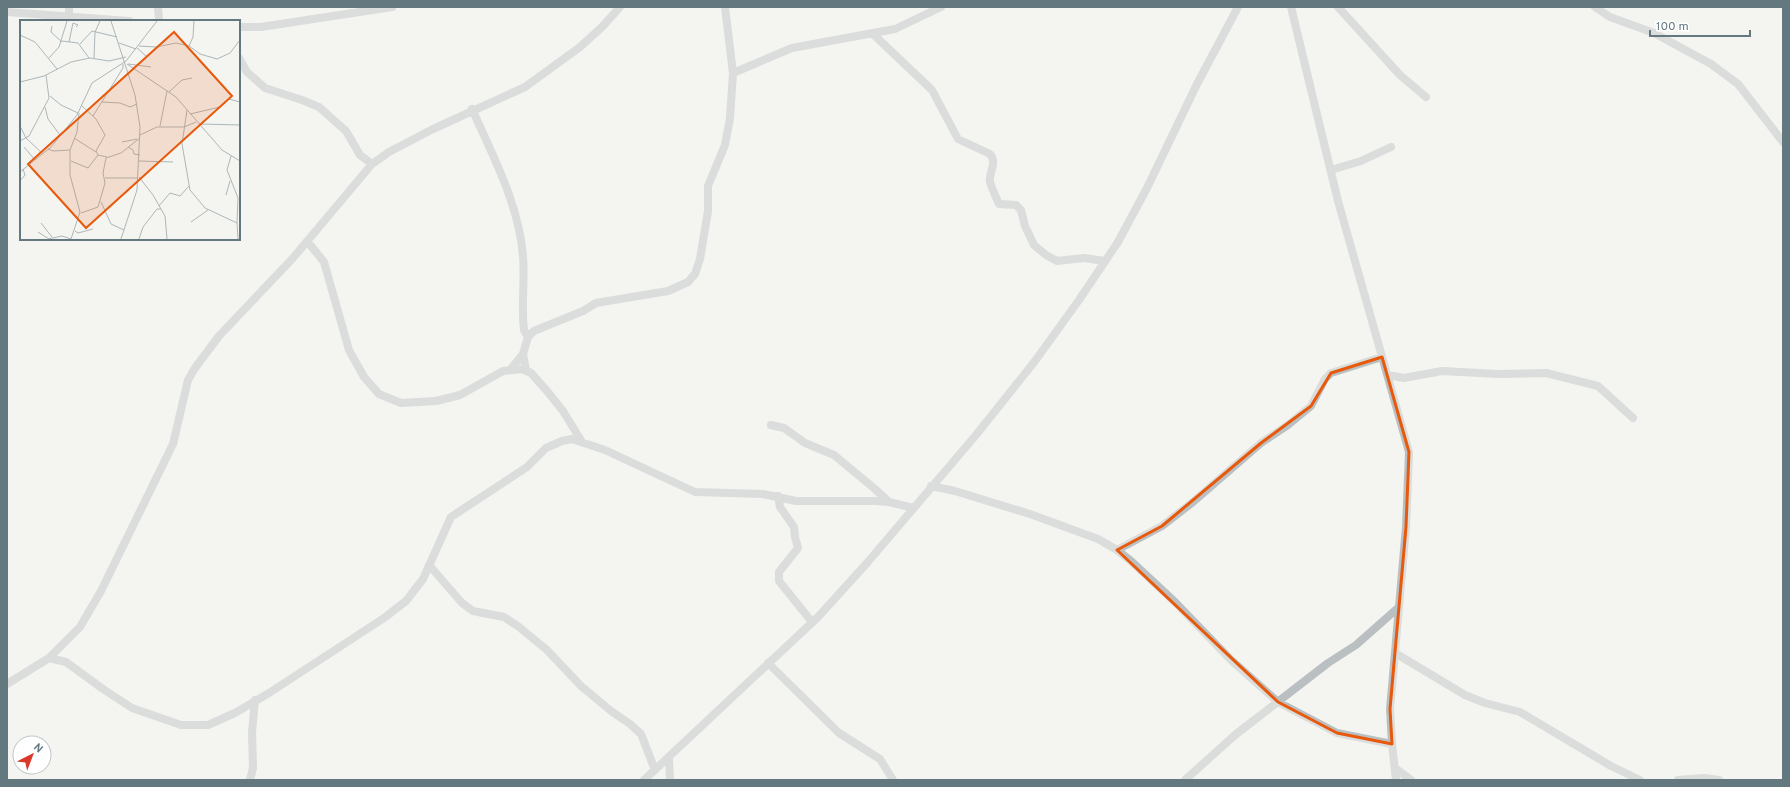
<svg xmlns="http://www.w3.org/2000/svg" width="1790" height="787" font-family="Overpass,sans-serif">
  <rect width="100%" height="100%" fill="#f4f4f0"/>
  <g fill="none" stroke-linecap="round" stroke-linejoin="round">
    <path stroke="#bac0c2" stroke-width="8" d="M158 7 159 21
      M1291 7 1338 201 1409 452 1406 527 1390 709 1392 744 1396 780
      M1338 7 1400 75 1426 97
      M1595 7 1610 17 1654 33 1711 64 1738 84 1783 142
      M7 12 129 21
      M69 17V7
      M239 27H261L392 7
      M873 34 932 90 958 139 990 154C998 163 988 173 990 182 992 189 996 197 999 204L1016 205 1021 210 1025 226 1034 245 1046 255 1057 261 1084 258 1105 261
      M239 58 247 72 265 88 302 100 319 107 346 131 360 155 372 164
      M733 73 792 48 895 29 941 7
      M472 109C493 156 519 205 523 256 525 281 521 306 524 330L528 337
      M1331 170 1361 161 1391 147
      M307 241 324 262 349 350 364 377 379 394 401 403 436 401 460 395 503 371 522 369 531 373 547 391 563 411 582 442
      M511 369 523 354
      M526 370 523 354 528 337 534 331 583 311 596 303 668 291 688 282 695 274 700 259 708 211V186L725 145 730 118 733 73 725 7
      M1388 375 1404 378 1442 371 1498 374 1546 373 1598 386 1633 418
      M771 425 784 428 805 443 834 455 875 489 889 502
      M931 486 955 491 1030 514 1098 539 1117 550 1131 561 1175 602 1231 660 1278 702 1337 733 1392 744
      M778 496 780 507 794 527 795 537 798 548 779 572V581L812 622
      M1117 550 1162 526 1193 502 1261 443 1288 425 1311 406 1325 379 1331 373 1382 357
      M429 565 462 603 473 611 504 617 519 627 547 650 581 686 611 711 630 724 641 734 655 770
      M1395 653 1465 695 1485 703 1520 712 1611 766 1640 780
      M49 658 66 662 103 689 132 708 181 725H208L235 713 269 693 384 618 406 601 423 579 451 517 527 467 546 448 562 441 572 439 605 450 695 492 763 494 796 501H876L889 502 913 508
      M768 663 839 733 880 759 893 780
      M7 684 49 658 80 627 101 591 173 444 188 380 195 368 219 336 293 258 372 164 389 152 433 129 525 87 580 47 602 27 620 7
      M669 758 670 780
      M1395 768 1411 780
      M250 780 253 768 252 732 255 700
      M644 780 818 617 867 563 976 435 1035 361 1079 300 1118 242 1147 188 1197 84 1238 7
      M1185 780 1235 735 1328 663 1356 645 1399 607
      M1678 780 1704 778 1719 780"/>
  </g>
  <path d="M0 0H1790V787H0ZM1382 357 1409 452 1406 527 1390 709 1392 744 1337 733 1278 702 1117 550 1162 526 1261 443 1311 406 1331 373Z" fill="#f4f4f0" fill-opacity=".55" fill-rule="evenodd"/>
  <path fill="none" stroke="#e8590c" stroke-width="3" stroke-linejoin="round" d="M1382 357 1409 452 1406 527 1390 709 1392 744 1337 733 1278 702 1117 550 1162 526 1261 443 1311 406 1331 373Z"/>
  <g transform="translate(20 20)">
    <rect width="220" height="220" fill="#f4f4f0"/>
    <path fill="none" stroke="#adb7b9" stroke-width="1" d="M91 1 115 75 120 107 117 170 101 219M32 6 31 12 42 22M0 15 15 22 37 49M42 21 58 23 69 38M49 22 53 3 58 5 56 7M99 23 116 29M60 24 72 11 97 17M119 26 136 27 156 23 169 26 180 34 197 39 210 33 220 20M169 26 173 17 174 1M117 28 126 36M74 38 75 12 80 1M28 39 39 27 47 1M107 44 156 77 202 130 220 141M108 44 131 47M0 62 24 56 51 42 70 38 89 41 106 37M149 72 162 60 172 58M30 76 41 85 58 93M82 82 100 83 110 87 117 84M61 85 76 99 85 115 76 131 78 135M25 87 28 99 40 115M167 90 162 124 170 170 185 188 217 203 218 219M170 94 200 87 209 79 220 82M73 96 103 48V44M179 104 220 105M0 106 6 118 23 134M140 106 147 71M120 115 137 107H164L176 102M54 118 76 132M0 121 9 116 29 78 26 55M102 122 117 119M4 127 15 140M108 127 113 130 114 134 120 135M28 129 33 131 50 130M211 136 207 150 218 178 217 203M51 141 68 148 78 135 87 137M119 141 153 142M0 152 31 127 57 95 72 63 106 41 137 1M119 157 133 175 145 196 147 219M85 158H118M0 161 5 155 3 149M206 175 210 161M81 182 91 204 104 210M139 186 150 173 160 176 169 166M61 193 78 187 85 163 83 153 86 138 101 133 120 118M171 202 188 190M21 203 32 217M55 211 58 213 73 209M18 212 29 219M28 219 42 216 51 219M51 219 60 192 50 155V130L57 112 59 93M119 219 123 207 137 189H141"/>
    <path fill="#e8590c" fill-opacity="0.15" stroke="#e8590c" stroke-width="2" d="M154 12 212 76 66 208 8 144Z"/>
    <rect width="220" height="220" fill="none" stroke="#647880" stroke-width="2"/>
  </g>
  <rect width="1790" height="787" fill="none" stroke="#647880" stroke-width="16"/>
  <g transform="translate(32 755) rotate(42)"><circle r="19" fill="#ffffff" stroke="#c1c9cc"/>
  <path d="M0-3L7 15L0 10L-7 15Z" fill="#dc3829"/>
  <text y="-6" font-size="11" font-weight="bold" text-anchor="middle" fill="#647880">N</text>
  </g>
  <path d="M1650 30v6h100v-6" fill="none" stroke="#647880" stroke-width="2"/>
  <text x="1656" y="30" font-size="12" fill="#647880" stroke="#ffffff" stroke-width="3" paint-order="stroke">100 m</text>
</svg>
